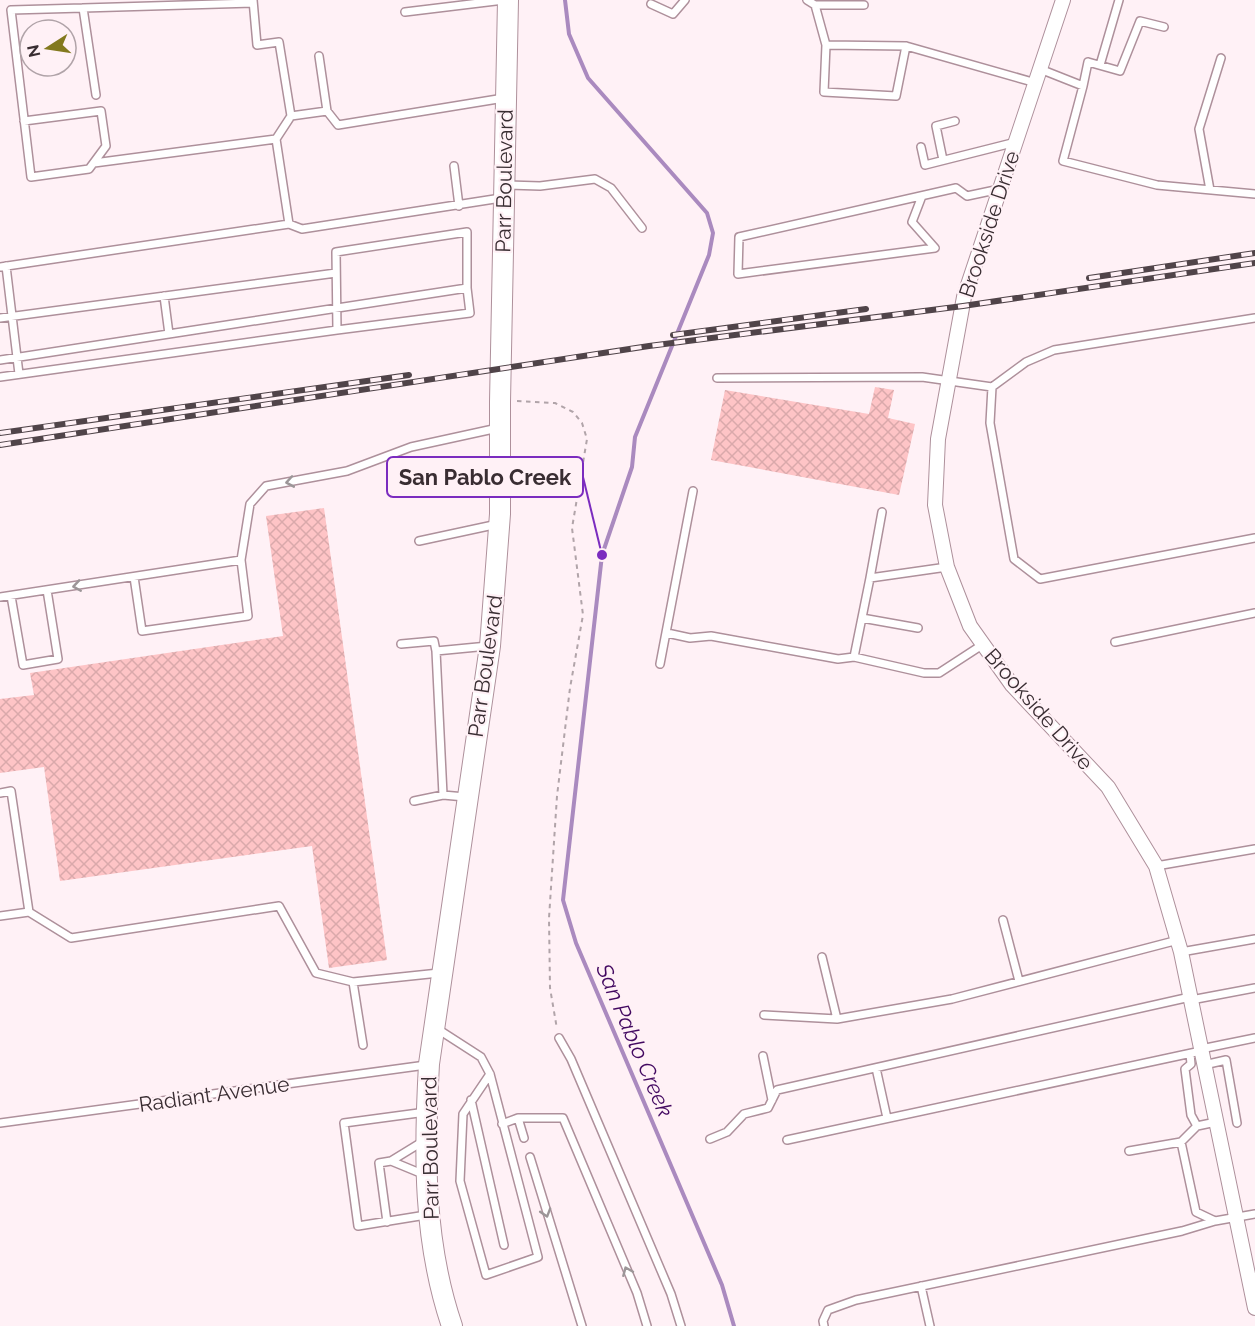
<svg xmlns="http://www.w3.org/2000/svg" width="1255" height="1326" font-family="Raleway,sans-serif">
  <defs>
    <pattern id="building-cross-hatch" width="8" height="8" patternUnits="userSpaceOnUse" patternTransform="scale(1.5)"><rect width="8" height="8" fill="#fec4c6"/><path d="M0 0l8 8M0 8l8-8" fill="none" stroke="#daa9ab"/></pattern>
  </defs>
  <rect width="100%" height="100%" fill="#fff1f6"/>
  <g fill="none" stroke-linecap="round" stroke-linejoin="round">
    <path stroke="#aa8abf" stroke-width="4" d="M565 0 569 34 588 78 707 213 713 233 709 255 635 437 632 467 602 555 563 900 576 943 722 1285 734 1326"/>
  </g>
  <path fill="url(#building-cross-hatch)" d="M875 387 894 390 888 418 915 424 899 495 711 460 725 390 869 414Z
    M324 508 387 960 329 968 312 846 60 881 44 767 0 773V699L34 695 30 673 283 636 266 516Z"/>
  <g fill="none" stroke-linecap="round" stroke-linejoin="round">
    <defs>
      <path id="lane" d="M253 0 257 45 279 42 291 116 276 139 289 224 302 229 501 198
        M807 0 815 5 826 45 906 46 1036 83
        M651 4 673 14 685 0
        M815 5H864
        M405 12 504 0
        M826 45 824 92 896 96 906 46
        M319 56 327 111
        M1100 65 1119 0
        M1040 69 1083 86 1088 62 1120 71 1140 21 1164 27
        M1083 86 1063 161 1157 185 1255 194
        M96 95 83 8 253 3
        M291 116 327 111 338 125 504 98
        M24 121 101 111 106 146 89 169 31 177 11 10 83 8
        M921 147 925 165 1016 142
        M943 160 936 126 955 121
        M94 163 276 139
        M454 166 459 206
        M507 185 540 186 595 179 611 188 642 228
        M1210 190 1199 129 1221 58
        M922 196 912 222 935 248 738 274 739 237 956 188 967 196 1000 189
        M6 266 19 374
        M0 267 289 224
        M164 296 169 334
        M0 318 336 273
        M0 360C156 336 311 312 467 288V232L336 252 337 330 470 313 467 288
        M0 377 337 330
        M717 378 922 377 992 387 1026 362 1054 350 1255 318
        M992 387 990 423 1014 559 1040 579 1255 538
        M419 541 498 524
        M947 567 870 578 854 657 924 673H939L982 645
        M134 577 142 631 248 616 241 560
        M870 578 882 512
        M11 596 23 665 58 659 47 590
        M0 597 241 560 250 504 266 486 347 471 411 447 498 428
        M862 618 918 628
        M667 633 690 638 711 636 838 659 854 657
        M1115 642 1255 613
        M401 644 434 641 436 651
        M660 664 693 491
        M0 793 11 791 29 912
        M443 795 436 651 488 646
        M414 801 443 795 465 797
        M1156 866 1255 849
        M0 916 29 912 71 938 279 906 316 973 353 982 439 973
        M1003 920 1019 981
        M1181 952 1255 939
        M822 957 837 1019
        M353 982 363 1045
        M1191 1000 1255 988
        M764 1015 837 1019 952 999 1178 940
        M436 1028 481 1057 490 1074 538 1257 486 1275 460 1181 463 1114 490 1074
        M559 1038 571 1059 671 1294 681 1326
        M1201 1049 1255 1038
        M1190 1054 1191 1064 1185 1069 1191 1115 1197 1126 1216 1122
        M763 1056 772 1100
        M1204 1065 1226 1060 1237 1123
        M876 1068 887 1118
        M471 1100 504 1245
        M426 1112 344 1123 358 1226 426 1215
        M518 1118 524 1138
        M0 1123 426 1065
        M502 1124 518 1118H563L637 1293 647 1326
        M710 1139 727 1132 744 1114 768 1108 777 1090 1190 997
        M787 1140 1201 1051
        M1181 1142 1196 1212 1215 1221 1255 1214
        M1129 1151 1181 1142 1197 1126
        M530 1157 582 1326
        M391 1161 422 1142
        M387 1222 379 1163 391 1161 425 1175
        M921 1286 930 1326
        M824 1326 823 1321 828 1310 856 1300 1182 1231 1215 1221"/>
      <path id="street" d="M1063 0 964 297 938 439 935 505 947 567 970 626 1012 685 1108 787 1156 866 1181 952 1255 1308"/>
      <path id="secondary" d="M452 1326C423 1241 424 1153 429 1064L490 646 500 514V402L508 0"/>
    </defs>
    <use href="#lane" stroke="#ae909b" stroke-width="10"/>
    <use href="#street" stroke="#ae909b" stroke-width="16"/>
    <use href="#secondary" stroke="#ae909b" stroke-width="22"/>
    <path stroke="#b1a4a9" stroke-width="2" stroke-dasharray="4.5 4.5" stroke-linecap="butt" d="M517 401 555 403 573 412 582 423 587 439 572 528 583 615 570 688 557 796 549 918 550 988 557 1029"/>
    <use href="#lane" stroke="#fff" stroke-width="7"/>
    <use href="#street" stroke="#fff" stroke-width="14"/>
    <use href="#secondary" stroke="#fff" stroke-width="20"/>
    <defs>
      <path id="rail" d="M1089 278 1255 253
        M673 335 866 309
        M0 433 409 375
        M0 445 649 346 963 306 1255 263"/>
    </defs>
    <use href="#rail" stroke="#504449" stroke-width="6"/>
    <use href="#rail" stroke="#fff1f6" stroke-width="4" stroke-dasharray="11" stroke-linecap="butt"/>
  </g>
  <defs><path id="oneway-chevron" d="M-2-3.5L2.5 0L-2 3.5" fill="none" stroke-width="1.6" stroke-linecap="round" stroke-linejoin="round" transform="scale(1.5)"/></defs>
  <g stroke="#9c9698">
    <use href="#oneway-chevron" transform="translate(290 482) rotate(170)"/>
    <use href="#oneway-chevron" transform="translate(77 586) rotate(171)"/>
    <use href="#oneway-chevron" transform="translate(546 1213) rotate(73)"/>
    <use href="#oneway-chevron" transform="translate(627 1271) rotate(-113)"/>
  </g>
  <g text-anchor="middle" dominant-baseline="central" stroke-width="4.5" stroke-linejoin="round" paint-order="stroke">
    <g font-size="21" fill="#392d32" stroke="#fff1f6">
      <text transform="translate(504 181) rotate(-89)">Parr Boulevard</text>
      <text transform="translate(989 224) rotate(-72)">Brookside Drive</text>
      <text transform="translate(485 666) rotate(-82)">Parr Boulevard</text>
      <text transform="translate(1039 709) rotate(49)">Brookside Drive</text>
      <text transform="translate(214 1094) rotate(-8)">Radiant Avenue</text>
      <text transform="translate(430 1148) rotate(-91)">Parr Boulevard</text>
    </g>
    <g font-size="22" font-style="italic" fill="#420860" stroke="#fff1f6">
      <text transform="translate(635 1040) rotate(67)">San Pablo Creek</text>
    </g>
  </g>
  <path fill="none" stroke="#7b2cbf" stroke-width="2" d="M602 555L583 477"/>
  <circle fill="#7b2cbf" stroke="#fff1f6" stroke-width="2" cx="602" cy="555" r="6"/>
  <rect fill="#fff1f6" stroke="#7b2cbf" stroke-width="2" x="387" y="457" width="196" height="40" rx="6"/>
  <g font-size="22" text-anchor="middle" font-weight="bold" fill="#392d32">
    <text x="485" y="485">San Pablo Creek</text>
  </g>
  <g transform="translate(48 48) rotate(258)"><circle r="28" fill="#fff1f6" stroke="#b0a3a8" stroke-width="1.5"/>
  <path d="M0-4.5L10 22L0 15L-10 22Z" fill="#83791e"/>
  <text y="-9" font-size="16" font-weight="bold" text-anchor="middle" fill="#392d32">N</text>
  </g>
</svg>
